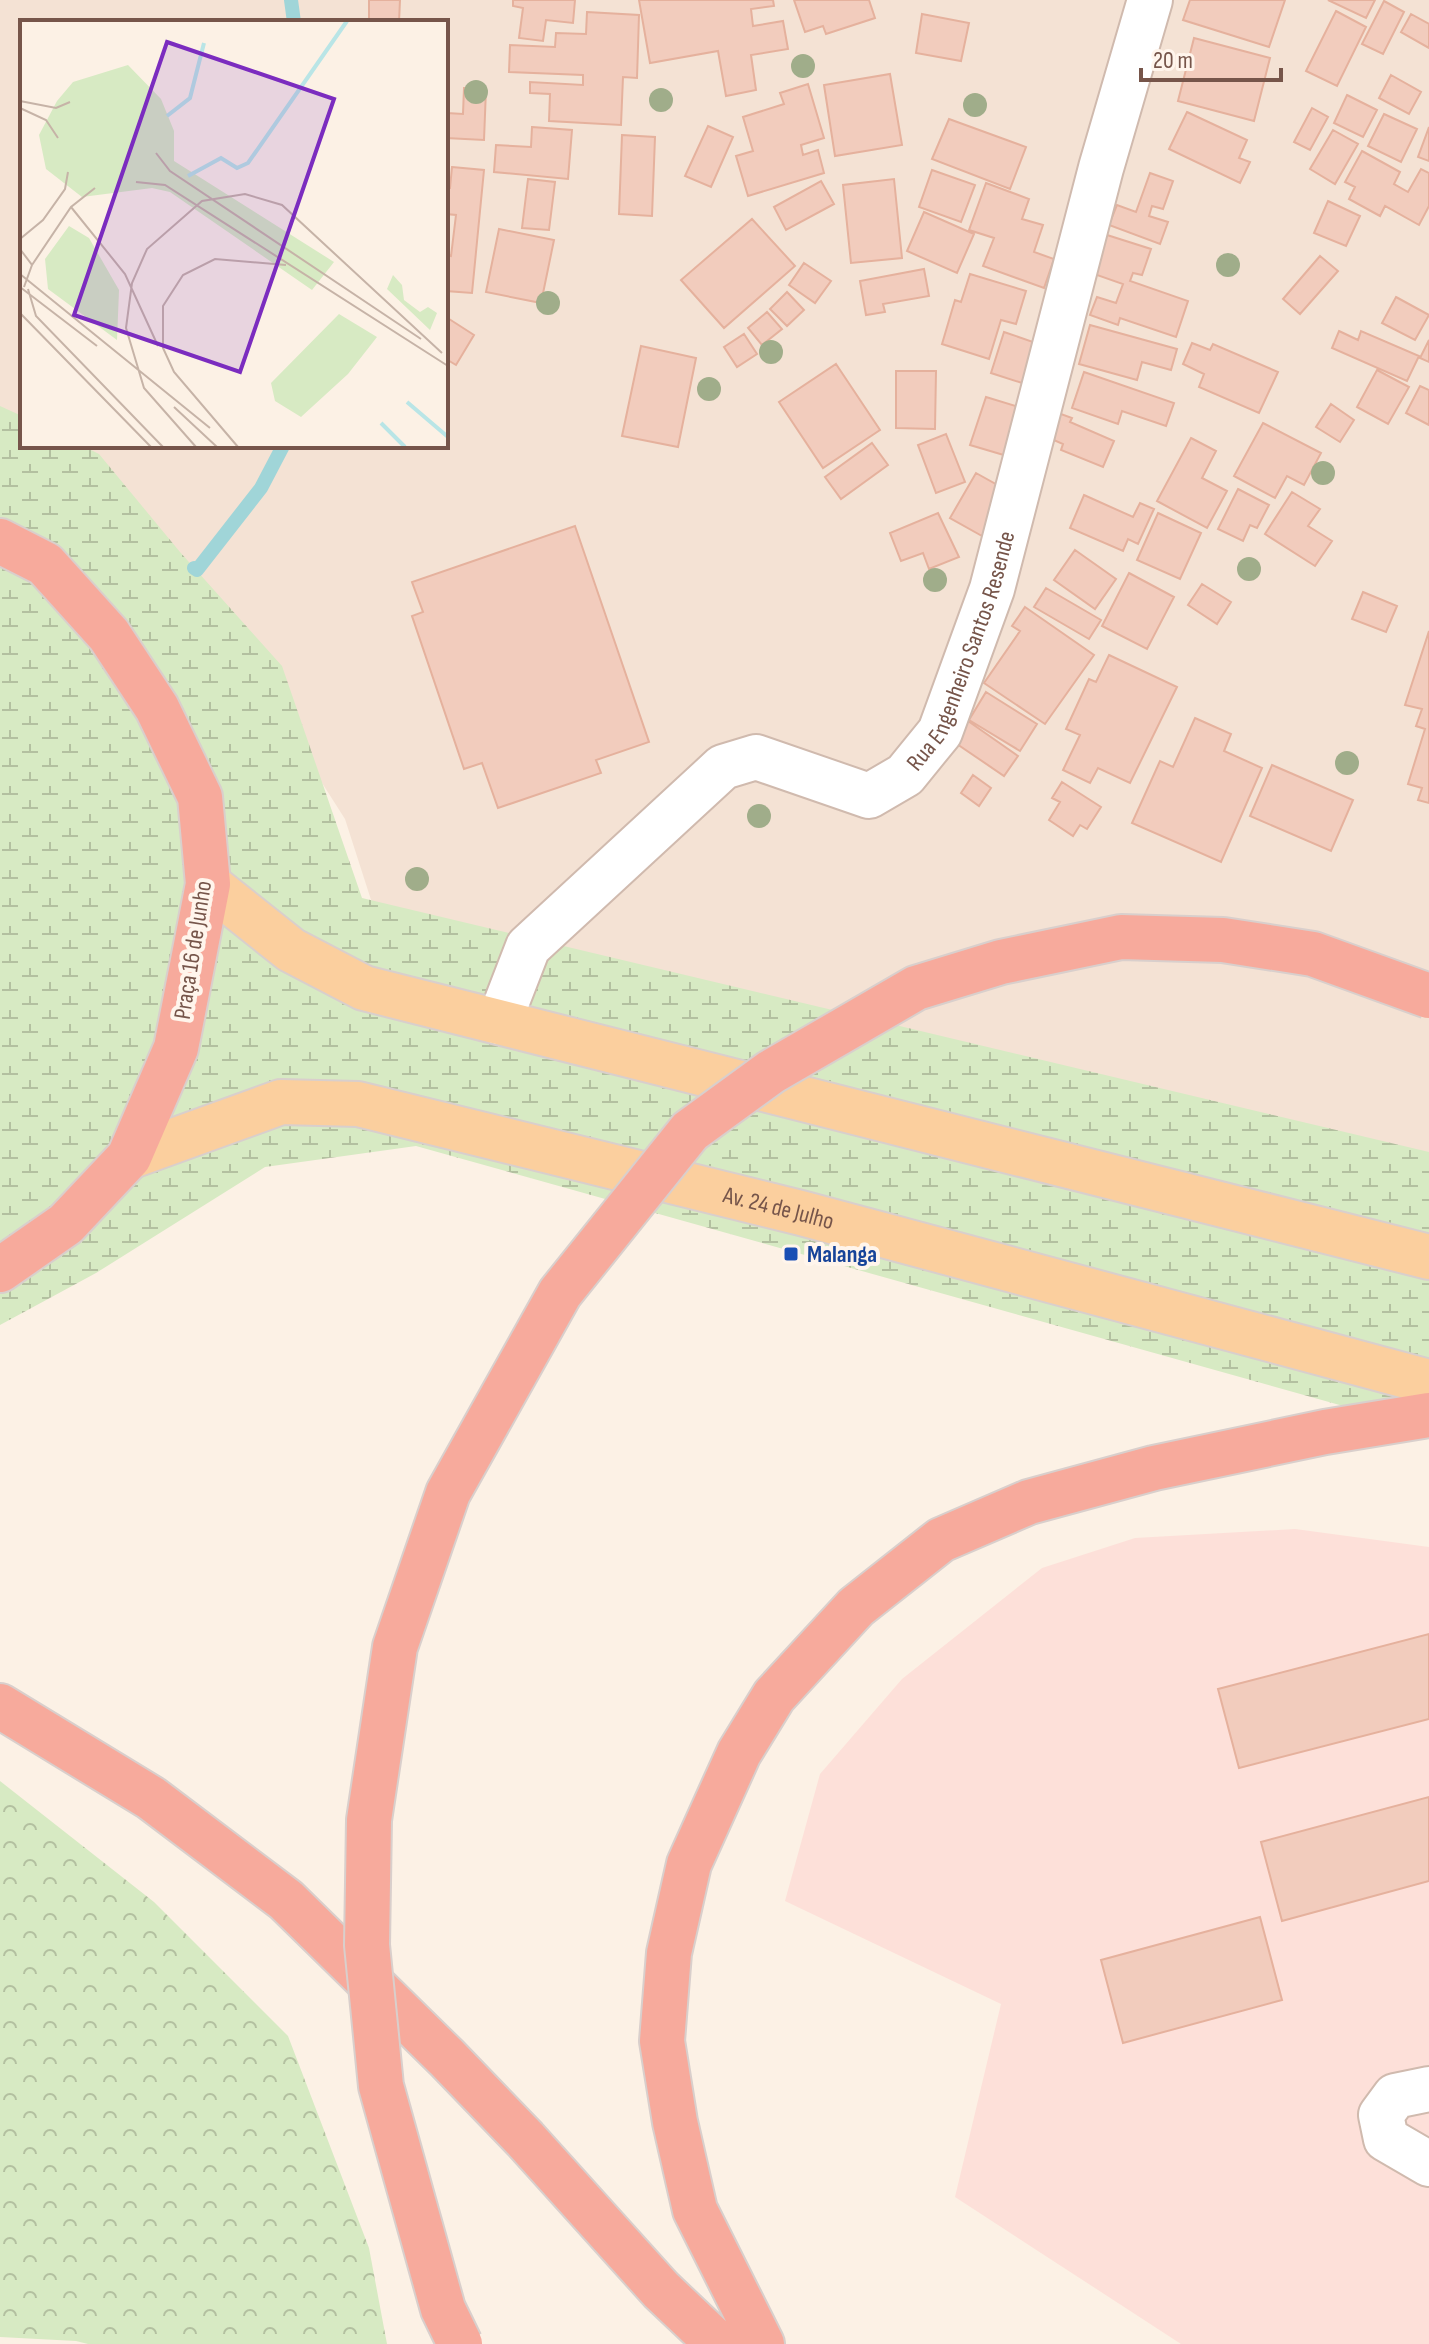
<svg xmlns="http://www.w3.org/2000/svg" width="1429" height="2344" font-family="'Sofia Sans Condensed',sans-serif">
  <defs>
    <pattern id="forest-crowns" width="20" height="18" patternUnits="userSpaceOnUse" patternTransform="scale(2)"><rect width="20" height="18" fill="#d7eac3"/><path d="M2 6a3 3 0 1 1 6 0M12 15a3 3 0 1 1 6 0" fill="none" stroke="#b3c0a0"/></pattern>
    <pattern id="wetland-marsh" width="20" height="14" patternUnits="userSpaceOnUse" patternTransform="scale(2)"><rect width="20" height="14" fill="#d7eac3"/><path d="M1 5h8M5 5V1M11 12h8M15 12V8" fill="none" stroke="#b3c0a0"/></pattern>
  </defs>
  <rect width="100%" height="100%" fill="#fcf1e5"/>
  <path fill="#f4e2d4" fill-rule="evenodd" d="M0 0H1429V1360L400 990 345 819 236 648 0 476ZM22 22H446V446H22Z"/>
  <path fill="#fde0d9" d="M1295 1529 1429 1547V2344H1181L955 2197 1001 2004 785 1901 820 1774 902 1679 1042 1568 1135 1538Z"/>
  <path fill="url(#forest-crowns)" d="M0 1781 154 1902 288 2036 369 2248 387 2344H88L76 2341 0 2337Z"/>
  <path fill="url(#wetland-marsh)" d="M0 406 22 416V446H83L99 454 180 552 282 666 362 898 1429 1152V1430L416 1146 265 1167 96 1273 0 1325Z"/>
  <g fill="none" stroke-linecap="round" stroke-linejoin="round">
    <path stroke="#a0d5d8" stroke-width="14" d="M291 0 294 22
      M194 568 197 570 261 488 283 446"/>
  </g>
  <path fill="#f2ccbd" stroke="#e5b19d" stroke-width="2" d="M369 0H400L399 22H369Z
    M513 0H575L573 23 546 20 543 41 519 38 523 8 513 6Z
    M639 0H773L774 6 751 9 753 26 783 21 788 49 751 55 756 90 726 96 718 51 650 63Z
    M794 0H869L875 18 826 34 823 26 805 32Z
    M1190 0H1285L1269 47 1183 20Z
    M1328 0H1375L1366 18Z
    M1384 1 1404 12 1383 54 1362 44Z
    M1336 11 1366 27 1337 86 1306 71Z
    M587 12 639 15 637 78 623 77 621 125 549 121 550 94 530 93V82L583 85V75L509 72 510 45 555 47 556 33 586 34Z
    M922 14 969 23 961 61 916 53Z
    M1411 14 1429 24V48L1401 32Z
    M1194 38 1270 58 1254 121 1178 101Z
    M890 74 902 145 835 156 824 85Z
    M1391 75 1421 92 1409 114 1379 98Z
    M808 84 824 138 801 145 803 155 818 150 824 173 748 196 736 156 753 151 743 117 784 104 780 93Z
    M464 88 486 89 484 140 446 138V97L447 113 463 114Z
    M1347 95 1377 110 1363 137 1334 123Z
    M1312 108 1328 117 1310 150 1294 142Z
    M1187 112 1247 140 1239 158 1250 162 1240 183 1169 149Z
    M1384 114 1417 129 1401 162 1368 146Z
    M949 119 1026 147 1010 189 932 159Z
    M708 126 733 137 711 187 685 176Z
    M532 127 572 130 568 179 494 172 496 145 531 147Z
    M1429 127V161L1418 157Z
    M1333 130 1358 144 1335 184 1310 169Z
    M622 135 655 137 652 216 619 214Z
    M1362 151 1400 172 1394 184 1408 192 1421 169 1429 173V206L1419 225 1385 206 1380 216 1349 199 1355 187 1345 182Z
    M452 167 484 170 472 293 446 291V255L451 256 456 215 446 214V188H450Z
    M932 170 975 185 961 222 919 207Z
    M1150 173 1173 181 1163 209 1152 206 1149 216 1168 222 1160 244 1109 225 1117 205 1136 212Z
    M528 179 555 182 549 230 522 228Z
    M894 179 902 258 851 263 843 185Z
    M821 181 834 204 786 230 774 207Z
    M986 183 1029 199 1022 219 1043 225 1034 252 1054 259 1044 288 983 266 994 238 969 230Z
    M1328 201 1360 216 1346 246 1314 233Z
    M924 212 974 234 957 273 907 251Z
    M752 219 795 266 724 328 681 280Z
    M499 229 554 240 541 303 486 292Z
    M1107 235 1151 249 1142 275 1133 273 1130 281 1188 301 1176 337 1120 318 1118 325 1090 315 1097 297 1116 303 1123 284 1094 274Z
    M1320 256 1338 271 1300 314 1283 299Z
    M804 263 831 281 815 303 789 285Z
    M924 269 929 296 883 304 885 312 866 315 860 281Z
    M970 274 1026 291 1016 324 1001 320 989 359 942 344 955 300 961 302Z
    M787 292 804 310 787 326 770 309Z
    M1396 297 1429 315 1415 340 1382 323Z
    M767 312 782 329 762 345 748 328Z
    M446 317 474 335 456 365 446 359Z
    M1090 325 1177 349 1171 370 1142 362 1137 380 1079 364Z
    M1339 331 1358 340 1361 331 1419 356 1407 381 1332 348Z
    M1004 332 1036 343 1022 383 991 373Z
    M744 334 757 354 737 367 724 347Z
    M1429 340V362L1420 358Z
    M1192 343 1210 350 1213 344 1278 372 1259 413 1199 387 1204 374 1183 364Z
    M641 346 696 358 678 447 622 436Z
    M836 364 880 430 823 468 779 402Z
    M1377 370 1409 387 1388 424 1357 407Z
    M896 371H936L935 429 896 428Z
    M1084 372 1174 403 1166 426 1122 411 1118 424 1072 408Z
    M1420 386 1429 390V425L1406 413Z
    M986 397 1022 408 1007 456 970 445Z
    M1331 404 1354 420 1340 442 1316 427Z
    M1050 410 1072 418 1070 422 1114 441 1103 467 1061 450 1063 444 1040 434Z
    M1263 423 1321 453 1304 485 1287 476 1275 498 1234 476Z
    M946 434 965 482 936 493 918 445Z
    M1191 438 1216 451 1202 478 1227 491 1207 528 1157 501Z
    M872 443 888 465 841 499 825 477Z
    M976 473 1008 491 982 536 950 518Z
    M1238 489 1269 505 1257 528 1250 525 1243 541 1218 529Z
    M1292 492 1320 509 1308 526 1332 541 1315 566 1265 534Z
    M1084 495 1133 517 1140 503 1154 509 1138 544 1128 539 1123 551 1070 528Z
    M938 513 959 557 929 569 923 553 901 561 890 533Z
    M1158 513 1201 533 1180 579 1137 560Z
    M575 526 649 742 596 760 601 773 498 808 482 763 464 769 412 616 423 612 412 582Z
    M1075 550 1116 579 1095 609 1054 580Z
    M1129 573 1174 597 1147 649 1102 626Z
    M1202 584 1231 602 1217 624 1188 605Z
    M1046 588 1101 620 1089 639 1034 607Z
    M1363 592 1397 606 1386 632 1352 619Z
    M1025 607 1094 655 1045 724 984 683 1020 631 1012 626Z
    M1429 631V803L1418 800 1422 788 1408 784 1425 729 1416 726 1422 709 1405 705Z
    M1109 655 1177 687 1130 783 1098 768 1090 783 1063 770 1080 735 1066 729 1089 679 1096 682Z
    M986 692 1037 724 1020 751 969 720Z
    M1195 718 1231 734 1224 751 1262 768 1221 862 1132 823 1160 761 1173 767Z
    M968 721 1018 756 1004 776 954 742Z
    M1272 765 1353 800 1331 851 1250 816Z
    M973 775 991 788 979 806 961 793Z
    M1062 782 1101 807 1087 829 1080 825 1073 836 1049 820 1060 802 1052 798Z
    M1429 1634V1719L1239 1768 1218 1689Z
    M1429 1797V1881L1282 1921 1261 1842Z
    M1260 1917 1282 2000 1123 2043 1101 1960Z"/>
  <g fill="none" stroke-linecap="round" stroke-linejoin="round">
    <defs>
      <g id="minor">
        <path id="s1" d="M499 1022 528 947 723 767 756 757 869 796 905 775 940 732 992 589 1101 168 1150 0"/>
        <path d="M1429 2089 1395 2096 1381 2115 1386 2139 1429 2164"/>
      </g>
      <g id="major">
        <path d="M208 884 291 950 364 988 1429 1257"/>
        <path id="s2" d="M129 1157 281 1102 358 1104 801 1213 1429 1382"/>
      </g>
      <path id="highway" d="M0 541 45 564 109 635 157 708 200 797 208 884 176 1048 129 1157 66 1224 0 1270
        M0 1706 151 1798 286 1900 447 2058 525 2139 661 2290 718 2344
        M762 2344 695 2210 675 2122 662 2041 669 1953 689 1864 739 1753 774 1696 856 1607 941 1540 1029 1502 1154 1468 1325 1432 1429 1415"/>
    </defs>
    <use href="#minor" stroke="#d0baae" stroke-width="48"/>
    <use href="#major" stroke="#d9cfcc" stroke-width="48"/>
    <use href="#highway" stroke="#d9cfcc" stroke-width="48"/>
    <use href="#minor" stroke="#fff" stroke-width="44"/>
    <use href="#major" stroke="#fbcf9e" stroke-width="44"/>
    <use href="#highway" stroke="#f7aa9c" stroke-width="44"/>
    <defs>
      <path id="highway-bridge" d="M460 2344 443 2309 381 2086 367 1945 369 1820 395 1647 448 1493 560 1293 690 1131 771 1072 916 988 1001 962 1121 937 1223 940 1313 954 1429 996"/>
    </defs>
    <use href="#highway-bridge" stroke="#d9cfcc" stroke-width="48" stroke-linecap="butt"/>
    <use href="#highway-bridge" stroke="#f7aa9c" stroke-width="44"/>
  </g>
  <g fill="#a0ad8a">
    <circle cx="803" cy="66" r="12"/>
    <circle cx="476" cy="92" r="12"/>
    <circle cx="661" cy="100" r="12"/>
    <circle cx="975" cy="105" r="12"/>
    <circle cx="1228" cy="265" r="12"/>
    <circle cx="548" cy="303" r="12"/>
    <circle cx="771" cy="352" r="12"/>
    <circle cx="709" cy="389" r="12"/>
    <circle cx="1323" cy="473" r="12"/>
    <circle cx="1249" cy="569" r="12"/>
    <circle cx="935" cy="580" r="12"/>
    <circle cx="1347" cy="763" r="12"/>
    <circle cx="759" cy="816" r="12"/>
    <circle cx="417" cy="879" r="12"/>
  </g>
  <rect fill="#1a4fb4" stroke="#fff5ec" stroke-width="3" x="783" y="1246" width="16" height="16" rx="4"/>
  <g text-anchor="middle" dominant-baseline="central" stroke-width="8" stroke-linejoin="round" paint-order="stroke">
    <g font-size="24" fill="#76554a" stroke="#fff5ec">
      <text stroke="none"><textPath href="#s1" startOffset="680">Rua Engenheiro Santos Resende</textPath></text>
      <text transform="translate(193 950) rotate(-81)">Praça 16 de Junho</text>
      <text stroke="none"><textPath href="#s2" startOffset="672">Av. 24 de Julho</textPath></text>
    </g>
    <g font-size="24" font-weight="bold" fill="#164399" stroke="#fff5ec" text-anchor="start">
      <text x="807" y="1254">Malanga</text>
    </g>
  </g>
  <g transform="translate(20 20)">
    <rect width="428" height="428" fill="#fcf1e5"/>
    <path d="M49 206 69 218 99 270 97 320 28 269 25 239ZM373 255 382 265 384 280 400 292 408 287 417 293 410 310 367 269ZM319 294 357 317 328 354 281 397 255 381 251 363Z" fill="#d7eac3"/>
    <path d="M108 45 141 79 154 111V141L314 242 292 270 150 172 132 168 62 177 26 149 19 115 37 81 53 62Z" fill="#d7eac3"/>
    <path fill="none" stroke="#b9e5e6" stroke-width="4" d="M147 96 170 78 184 23M168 156 201 138 217 148 228 143 327 1M387 382 428 417M361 403 385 427"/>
    <path fill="none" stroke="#c6b3a7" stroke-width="2" d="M0 81 36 88 50 82M0 88 26 100 38 118M136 133 150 151 401 319M116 162 145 165 428 346M51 187 105 254 138 326M0 219 23 200 45 169 48 152M0 229 12 245 4 267M12 245 51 187 75 168M0 254 190 408M0 267 77 326M8 269 16 296 143 427M0 293 131 427M154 387 197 427M176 427 124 368 106 308 112 263 127 229 182 181 225 174 262 185 422 333M218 427 154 352 143 328V286L163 255 195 239 266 245"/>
    <path fill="#7b2cbf" fill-opacity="0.15" stroke="#7b2cbf" stroke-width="4" d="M147 22 314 79 220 352 54 295Z"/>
    <rect width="428" height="428" fill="none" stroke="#76554a" stroke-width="4"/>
  </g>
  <path d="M1141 68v12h140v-12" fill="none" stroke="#76554a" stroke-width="4"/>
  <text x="1153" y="68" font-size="24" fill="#76554a" stroke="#fff5ec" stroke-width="6" paint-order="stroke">20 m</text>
</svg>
